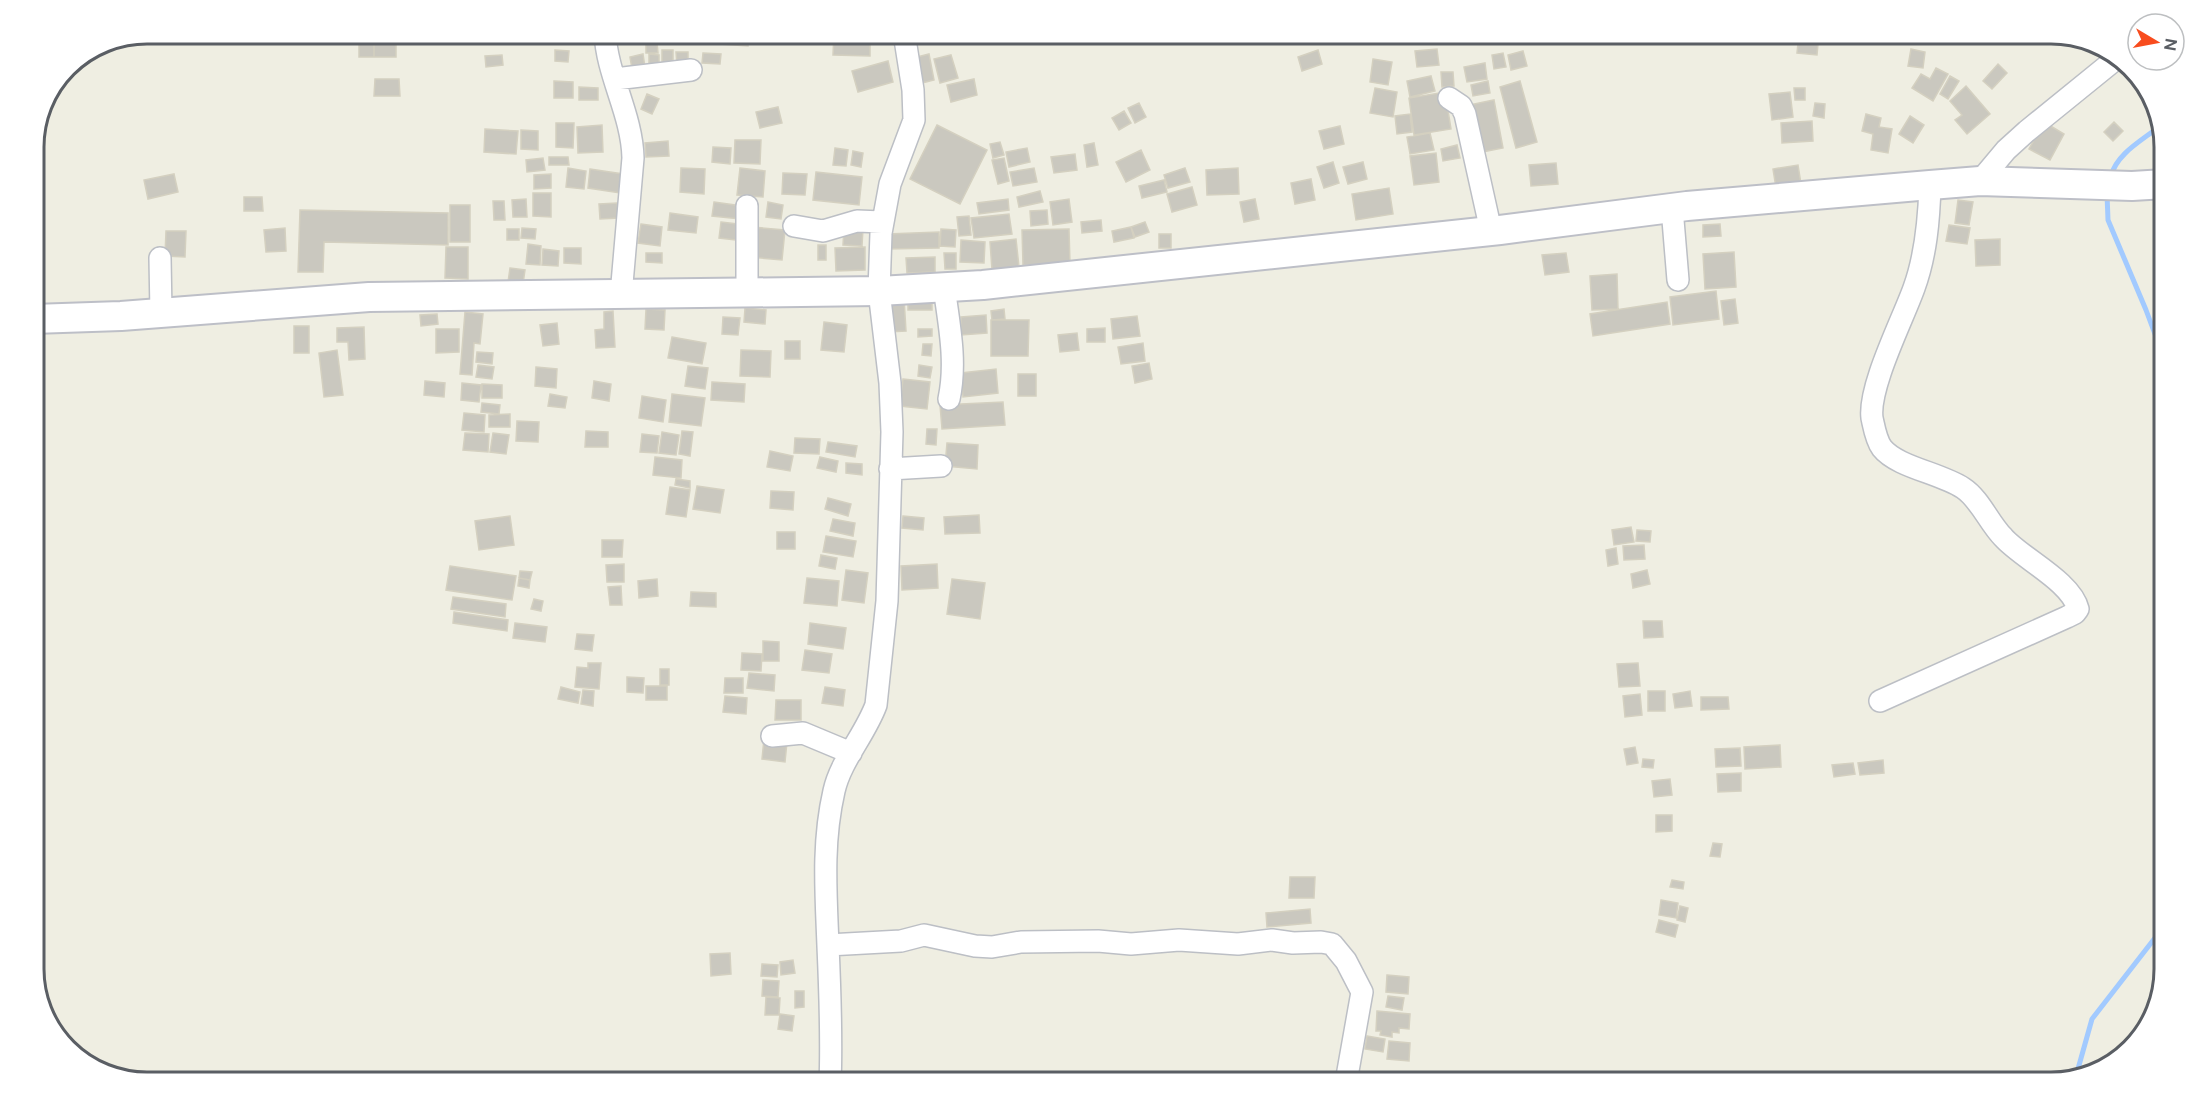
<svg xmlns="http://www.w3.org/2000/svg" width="2198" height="1116" font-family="'Public Sans',sans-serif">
  <rect width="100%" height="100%" fill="#efeee2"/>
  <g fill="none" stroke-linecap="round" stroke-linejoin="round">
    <path stroke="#a2caff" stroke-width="5" d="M2111 176C2117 153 2143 140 2160 126
      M2107 194 2108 220 2146 310 2165 361
      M2076 1076 2092 1019 2165 925"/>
  </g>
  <path fill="#cac8bf" stroke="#d4d0c0" stroke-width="1.5" d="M620 33H642V44L619 43Z
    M649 33H665L666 40 650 42Z
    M721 33H749L748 46 720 44Z
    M834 33H870V56L833 55Z
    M1799 33H1819L1817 55 1797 53Z
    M2020 33H2034L2028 44 2017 39Z
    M359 34H374V57H359Z
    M374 34H396V57H374Z
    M657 42 658 53H646V43Z
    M1437 49 1439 65 1417 67 1415 51Z
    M1911 49 1925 52 1923 68 1908 66Z
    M555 50 569 51 568 62 555 61Z
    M662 50H673V67H662Z
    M1318 50 1322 64 1302 71 1298 57Z
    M1523 51 1527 66 1511 70 1508 55Z
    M676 52H688V65H677Z
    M703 53 721 54 720 64 702 63Z
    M1503 53 1506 67 1494 69 1492 55Z
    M643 54 645 67 632 69 630 57Z
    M649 54 659 55V65L649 64Z
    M929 54 934 80 918 84 913 58Z
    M502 55 503 65 486 67 485 56Z
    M951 55 958 78 940 83 934 59Z
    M1373 59 1392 62 1388 85 1370 82Z
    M888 61 893 82 858 92 852 71Z
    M1485 63 1487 79 1467 82 1464 67Z
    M1998 64 2007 73 1992 89 1983 81Z
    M1936 68 1948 74 1933 101 1912 88 1921 74 1930 79Z
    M1441 72H1453L1454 86 1442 87Z
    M1431 76 1435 91 1410 97 1407 81Z
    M1950 76 1959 81 1948 99 1940 94Z
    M375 79H399L400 96H374Z
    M974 79 977 95 951 102 947 85Z
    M554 81 573 82V98H554Z
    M1488 81 1490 93 1473 96 1471 85Z
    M1520 81 1537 142 1516 148 1500 87Z
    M1966 86 1990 114 1967 134 1955 120 1962 115 1950 101Z
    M579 87 598 88V100H579Z
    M1375 88 1397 92 1393 117 1370 113Z
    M1794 88H1805V100H1795Z
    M1445 92 1451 129 1414 135 1409 98Z
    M1790 92 1793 117 1772 120 1769 94Z
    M647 94 659 99 652 114 641 109Z
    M1494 100 1503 148 1477 153 1469 105Z
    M1139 103 1146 117 1135 123 1128 108Z
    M1815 103 1825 104 1824 118 1813 116Z
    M778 107 782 123 760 128 756 112Z
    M1124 111 1131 123 1119 130 1112 118Z
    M1410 114 1412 132 1397 134 1395 116Z
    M1866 114 1881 118 1879 127 1892 129 1888 153 1871 150 1873 134 1862 131Z
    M1910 116 1924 125 1913 143 1899 134Z
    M1812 121 1813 141 1782 143 1781 123Z
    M2044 122 2064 134 2050 160 2029 149Z
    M2114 122 2123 131 2113 141 2104 132Z
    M556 123H574L573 148 556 147Z
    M602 125 603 152 578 153 577 127Z
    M937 125 987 150 960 204 910 179Z
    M1340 126 1344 144 1324 149 1319 131Z
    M485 129 518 131 516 154 484 152Z
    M521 130 538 131V150L521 149Z
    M1430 133 1434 150 1410 154 1407 137Z
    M735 140H761L760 164 734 163Z
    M668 141 669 156 646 157 645 143Z
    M1000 142 1004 155 993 158 990 144Z
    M1094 143 1098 165 1087 167 1084 145Z
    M1457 145 1460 158 1443 161 1441 149Z
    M713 147 731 148 730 164 712 162Z
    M835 148 848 150 846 166 833 165Z
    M1027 148 1030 162 1009 167 1006 152Z
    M1141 150 1150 170 1126 182 1116 162Z
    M853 151 863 153 861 167 851 165Z
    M1436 153 1439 182 1414 185 1410 156Z
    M1075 154 1077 170 1054 173 1051 157Z
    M549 157H568L569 165H549Z
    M543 158 545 170 527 172 526 160Z
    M1004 158 1009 181 998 184 992 160Z
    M1333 162 1339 183 1324 188 1317 167Z
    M1363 162 1367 179 1348 184 1343 167Z
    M1556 163 1558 184 1531 186 1529 165Z
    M1798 165 1801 184 1776 188 1773 169Z
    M568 168 586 171 584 189 566 187Z
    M681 168 705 169 704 194 680 192Z
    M740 168 765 171 763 197 737 195Z
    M1034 168 1037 182 1013 186 1010 172Z
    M1185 168 1190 182 1168 188 1164 175Z
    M1238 168 1239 194 1207 195 1206 170Z
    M590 169 623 174 620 193 588 188Z
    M816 172 862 177 859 205 813 200Z
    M783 173 807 174 805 195 782 194Z
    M174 174 178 192 148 199 144 180Z
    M551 174V188L534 189V175Z
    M1311 179 1315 200 1295 204 1291 183Z
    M1164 180 1167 192 1142 198 1139 186Z
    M1192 187 1197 205 1172 212 1167 194Z
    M1389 188 1393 214 1356 220 1352 194Z
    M1040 191 1043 202 1019 207 1017 197Z
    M533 193H551V217L533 216Z
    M244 197H262L263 211H244Z
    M526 199 527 217H513L512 200Z
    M1008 199 1009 210 979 214 977 203Z
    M1069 199 1072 222 1053 225 1050 202Z
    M1255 199 1259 219 1244 222 1240 202Z
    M1958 200 1973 202 1969 225 1955 223Z
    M493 201H504L505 220H494Z
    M714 202 742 206 740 219 712 216Z
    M768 202 783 205 781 219 766 217Z
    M617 203 619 218 600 219 599 204Z
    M450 205H470V242H450Z
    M300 210 448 213V245L324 242 323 272H298Z
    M1047 210 1048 224 1031 226 1030 211Z
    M670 213 698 217 696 233 668 230Z
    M1009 214 1012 234 974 238 971 218Z
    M969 216 971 235 959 236 957 217Z
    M1101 220 1102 231 1082 233 1081 222Z
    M721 222 746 225 744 241 719 238Z
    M1145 222 1149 232 1135 237 1131 227Z
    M641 224 662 227 660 246 638 243Z
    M1720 224 1721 236 1703 237V225Z
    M1949 225 1970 228 1967 244 1946 241Z
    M752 227 785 230 782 260 749 257Z
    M1131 227 1134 238 1114 242 1112 231Z
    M285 228 286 251 266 252 264 230Z
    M522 228 536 229 535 239 521 238Z
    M844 228 863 229 862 246 843 245Z
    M507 229H519V240H507Z
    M941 229 956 230 955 247 940 246Z
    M1069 229 1070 264 1023 265 1022 230Z
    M166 231H186L185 257 165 256Z
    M939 232V248L888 249 887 234Z
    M1159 234H1171V248H1159Z
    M1016 239 1019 267 992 270 990 242Z
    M2000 239V265L1976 266 1975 240Z
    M961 240 985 242 984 263 960 262Z
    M528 244 541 246 540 265 526 264Z
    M2165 244V267H2160L2157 245Z
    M818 245H826V260H818Z
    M446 247H468V279L445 278Z
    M865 247V270L836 271 835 248Z
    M564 248H581V264L564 263Z
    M543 249 559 251 558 266 542 265Z
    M1734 252 1736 287 1705 289 1703 254Z
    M646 253H662V263L646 262Z
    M944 253H956V269H945Z
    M1566 253 1569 272 1545 275 1542 255Z
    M935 257V272L907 273 906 258Z
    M510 268 525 270 523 284 508 282Z
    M1617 274 1618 309 1592 310 1590 276Z
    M1716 291 1719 319 1673 325 1670 297Z
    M908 295H932V310H908Z
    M904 298 906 331 888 332 886 299Z
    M1735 299 1738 323 1724 325 1721 301Z
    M1667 302 1670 324 1593 336 1590 314Z
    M745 308 766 310 765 324 744 322Z
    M646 309 665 310 664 330 645 329Z
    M1004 309 1005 319 992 320 991 311Z
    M613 311 615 347 596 348 595 330 604 329V312Z
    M465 312 483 314 480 344 474 343 472 375 460 374Z
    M437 314 438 324 421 326 420 315Z
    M986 315 987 333 961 335V317Z
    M1137 316 1140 336 1113 339 1111 319Z
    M723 317 740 318 738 335 722 334Z
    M991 320H1029L1028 356H991Z
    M824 322 847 325 844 352 821 350Z
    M557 323 559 344 543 346 540 325Z
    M294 326H309V353H294Z
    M364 327 365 359 349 360 348 342H337V328Z
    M1105 328V342H1087V329Z
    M436 329H459V352L436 353Z
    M918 329H932V336L918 337Z
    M1077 333 1079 350 1060 352 1058 335Z
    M672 337 706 343 702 364 668 358Z
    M785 341H800V359H785Z
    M1143 343 1145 361 1121 364 1118 347Z
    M923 344H932L931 356 922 355Z
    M337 350 343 395 324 397 319 353Z
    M741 350 771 351 770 377 740 376Z
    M477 352 493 353 492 364 476 362Z
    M1149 363 1152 379 1135 383 1132 366Z
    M478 365 494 367 492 379 476 377Z
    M919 365 932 367 930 378 918 376Z
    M688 366 708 368 705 389 685 386Z
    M536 367 557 369 556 388 535 386Z
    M996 369 998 393 963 397 961 373Z
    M1018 374H1036V396H1018Z
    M903 379 930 382 927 409 900 406Z
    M425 381 445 383 444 397 424 395Z
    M594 381 611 384 609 401 592 398Z
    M712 382 745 384 744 402 711 400Z
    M462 383 481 385 479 402 461 400Z
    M482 384 502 385V398H482Z
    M550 394 567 397 565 408 548 406Z
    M672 394 705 398 701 426 669 422Z
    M642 396 666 400 663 422 639 418Z
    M1003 402 1005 425 942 429 940 405Z
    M482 403 500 405 499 414 481 412Z
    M464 413 485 415 484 432 462 430Z
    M510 414V427H489V415Z
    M517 421 539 422 538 442 516 441Z
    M927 429H937L936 445 926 444Z
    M586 431 608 432V447H585Z
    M682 431 693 432 690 456 679 454Z
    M662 432 679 435 676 455 659 453Z
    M465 433 489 434 488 452 463 450Z
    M493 433 509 435 506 454 490 452Z
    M642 434 659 436 657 453 640 452Z
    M795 438 820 439 819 454 794 453Z
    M828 442 857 446 855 457 826 452Z
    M947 443 978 445 977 469 945 466Z
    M770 451 793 456 790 471 767 467Z
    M655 457 682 460 681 478 653 475Z
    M820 457 838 461 836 472 817 468Z
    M846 463 862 464V475L846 473Z
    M676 479 690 481V488L675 485Z
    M697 486 724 490 720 513 693 509Z
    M670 487 690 490 686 517 666 514Z
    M771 491 794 492 793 510 770 508Z
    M828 498 851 504 848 516 825 509Z
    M979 515 980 533 945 534 944 517Z
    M510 516 514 545 479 550 475 521Z
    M903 516 924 518 923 530 902 528Z
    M833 519 855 523 853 536 830 531Z
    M1631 527 1634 542 1614 545 1612 530Z
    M1637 530 1651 531 1650 542 1636 541Z
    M777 532H795V549H777Z
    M826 536 856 541 853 557 823 552Z
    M602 540H623L622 557H602Z
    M1644 545 1645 559 1624 560 1623 546Z
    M1616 548 1618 564 1608 566 1606 550Z
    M821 555 837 558 835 569 819 566Z
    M624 564V582H607L606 565Z
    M937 564 938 588 902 590 901 566Z
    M450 566 516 576 512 600 446 590Z
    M846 570 868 573 864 603 842 600Z
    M1647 570 1650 584 1633 588 1631 574Z
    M520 571 532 572 530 580 519 578Z
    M519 578 530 580 529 588 518 586Z
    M807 578 839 581 837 606 804 603Z
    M657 579 658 596 639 598 638 581Z
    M952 579 985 583 980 619 947 614Z
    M621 586 622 605H610L608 587Z
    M691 592 716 593V607L690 606Z
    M453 597 506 604 505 617 451 609Z
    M534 599 543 601 541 611 531 609Z
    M454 612 508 620 507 631 453 623Z
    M1643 621H1662L1663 637 1644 638Z
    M515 623 547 627 545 642 513 638Z
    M810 623 846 628 843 649 808 644Z
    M577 634 594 635 592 651 575 649Z
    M763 641 779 642V661H763Z
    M805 650 832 654 829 673 802 670Z
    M742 653 762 654 761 671 741 670Z
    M588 663H601L599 689 575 687 577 667 588 668Z
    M1638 663 1640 686 1619 687 1617 664Z
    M660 669H669V685H660Z
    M749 673 775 675 774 691 747 688Z
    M627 677 644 678 643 693 627 692Z
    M725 678H743V693H724Z
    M646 686H667V700H646Z
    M561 687 580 692 578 703 558 699Z
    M825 687 845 690 843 706 822 703Z
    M583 690 594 691 593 706 581 704Z
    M1648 691H1665V711H1648Z
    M1690 691 1692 706 1675 708 1673 694Z
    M1640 694 1642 715 1625 717 1623 696Z
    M725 696 747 698 746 714 723 712Z
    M1701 697H1728L1729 709 1701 710Z
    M776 700H801V720H775Z
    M764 739 787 742 785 762 762 759Z
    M1780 745 1781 767 1745 769 1744 747Z
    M1635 747 1638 763 1627 765 1624 749Z
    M1740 748 1741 766 1716 767 1715 749Z
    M1643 759 1654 760 1653 768 1642 767Z
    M1883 760 1884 773 1860 775 1858 763Z
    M1853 763 1855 774 1834 777 1832 765Z
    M1741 773V791L1718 792 1717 774Z
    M1670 779 1672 795 1654 797 1652 781Z
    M1656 815H1672V831L1656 832Z
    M1713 843 1722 844 1720 857 1710 856Z
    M1290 877H1315L1314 898H1289Z
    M1672 880 1684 882 1683 889 1670 887Z
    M1661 900 1678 903 1676 918 1659 915Z
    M1680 906 1688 908 1685 922 1677 920Z
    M1310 909 1311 923 1267 927 1266 913Z
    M1659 920 1678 925 1675 937 1656 932Z
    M730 953 731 974 711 976 710 954Z
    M793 960 795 973 781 975 780 962Z
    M762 964 778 965 777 977 761 976Z
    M1387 975 1409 977 1408 994 1386 992Z
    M763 980 779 981 778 997 762 996Z
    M795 991H804V1007L795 1008Z
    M1388 996 1404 998 1402 1010 1386 1007Z
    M766 997 780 998 779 1015H765Z
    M1377 1011 1410 1014 1409 1029 1399 1028V1033L1392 1032V1037L1380 1035 1381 1031H1376Z
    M780 1014 794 1016 792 1031 778 1029Z
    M1367 1036 1385 1039 1383 1052 1365 1049Z
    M1389 1041 1410 1043 1409 1061 1387 1059Z
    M1365 1073 1392 1077 1391 1083H1364Z"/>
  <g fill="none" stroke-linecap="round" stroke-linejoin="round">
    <defs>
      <path id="street" d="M605 33C607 76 632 114 633 158L621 295
        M615 79 691 70
        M1449 98 1461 106 1465 114 1491 231
        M1980 181 2006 150 2027 131 2117 58
        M1672 208 1678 280
        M794 226 823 231 857 221 882 222
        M160 258 161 313
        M944 287C949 324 957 362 949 399
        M747 292V206
        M890 469 941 466
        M1880 701 2067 617 2075 613 2078 609C2071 581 2021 558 2003 537 1989 523 1980 499 1963 488 1940 473 1897 467 1882 448 1876 440 1874 427 1872 418 1868 387 1903 319 1914 288 1926 255 1929 220 1930 185
        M772 736 803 733 851 753
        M828 945 901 941 924 935 975 946 992 947 1021 942 1098 941 1131 944 1179 940 1238 944 1272 940 1293 943 1321 942 1332 944 1346 961 1362 992 1346 1082
        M830 1083C832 1037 830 991 828 946 826 893 822 843 834 791 841 760 865 735 876 705L887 601 892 432 890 383 879 291 881 233 890 184 914 120 913 90 904 33"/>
      <path id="secondary" d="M33 319 121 316 369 297 879 291 983 285 1500 230 1687 206 1930 185 1980 181 2132 186 2165 184"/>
    </defs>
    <use href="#street" stroke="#bcbfc5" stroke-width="24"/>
    <use href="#secondary" stroke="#bdbfc7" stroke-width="32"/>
    <use href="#street" stroke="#fff" stroke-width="21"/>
    <use href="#secondary" stroke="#fff" stroke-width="28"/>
  </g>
  <path d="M0 0H2198V1116H0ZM147 44H2051A103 103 0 0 1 2154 147V969A103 103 0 0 1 2051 1072H147A103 103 0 0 1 44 969V147A103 103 0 0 1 147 44Z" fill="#fff" fill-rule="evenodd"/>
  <path fill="none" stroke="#5a5e64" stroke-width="3" d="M147 44H2051A103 103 0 0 1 2154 147V969A103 103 0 0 1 2051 1072H147A103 103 0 0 1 44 969V147A103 103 0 0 1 147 44Z"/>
  <g transform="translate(2156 42) rotate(100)"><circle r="28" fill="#ffffff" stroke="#bdbfc1" stroke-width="1.5"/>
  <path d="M0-4.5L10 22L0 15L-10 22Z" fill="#f84c1e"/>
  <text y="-9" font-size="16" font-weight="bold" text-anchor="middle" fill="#5a5e64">N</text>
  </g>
</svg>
